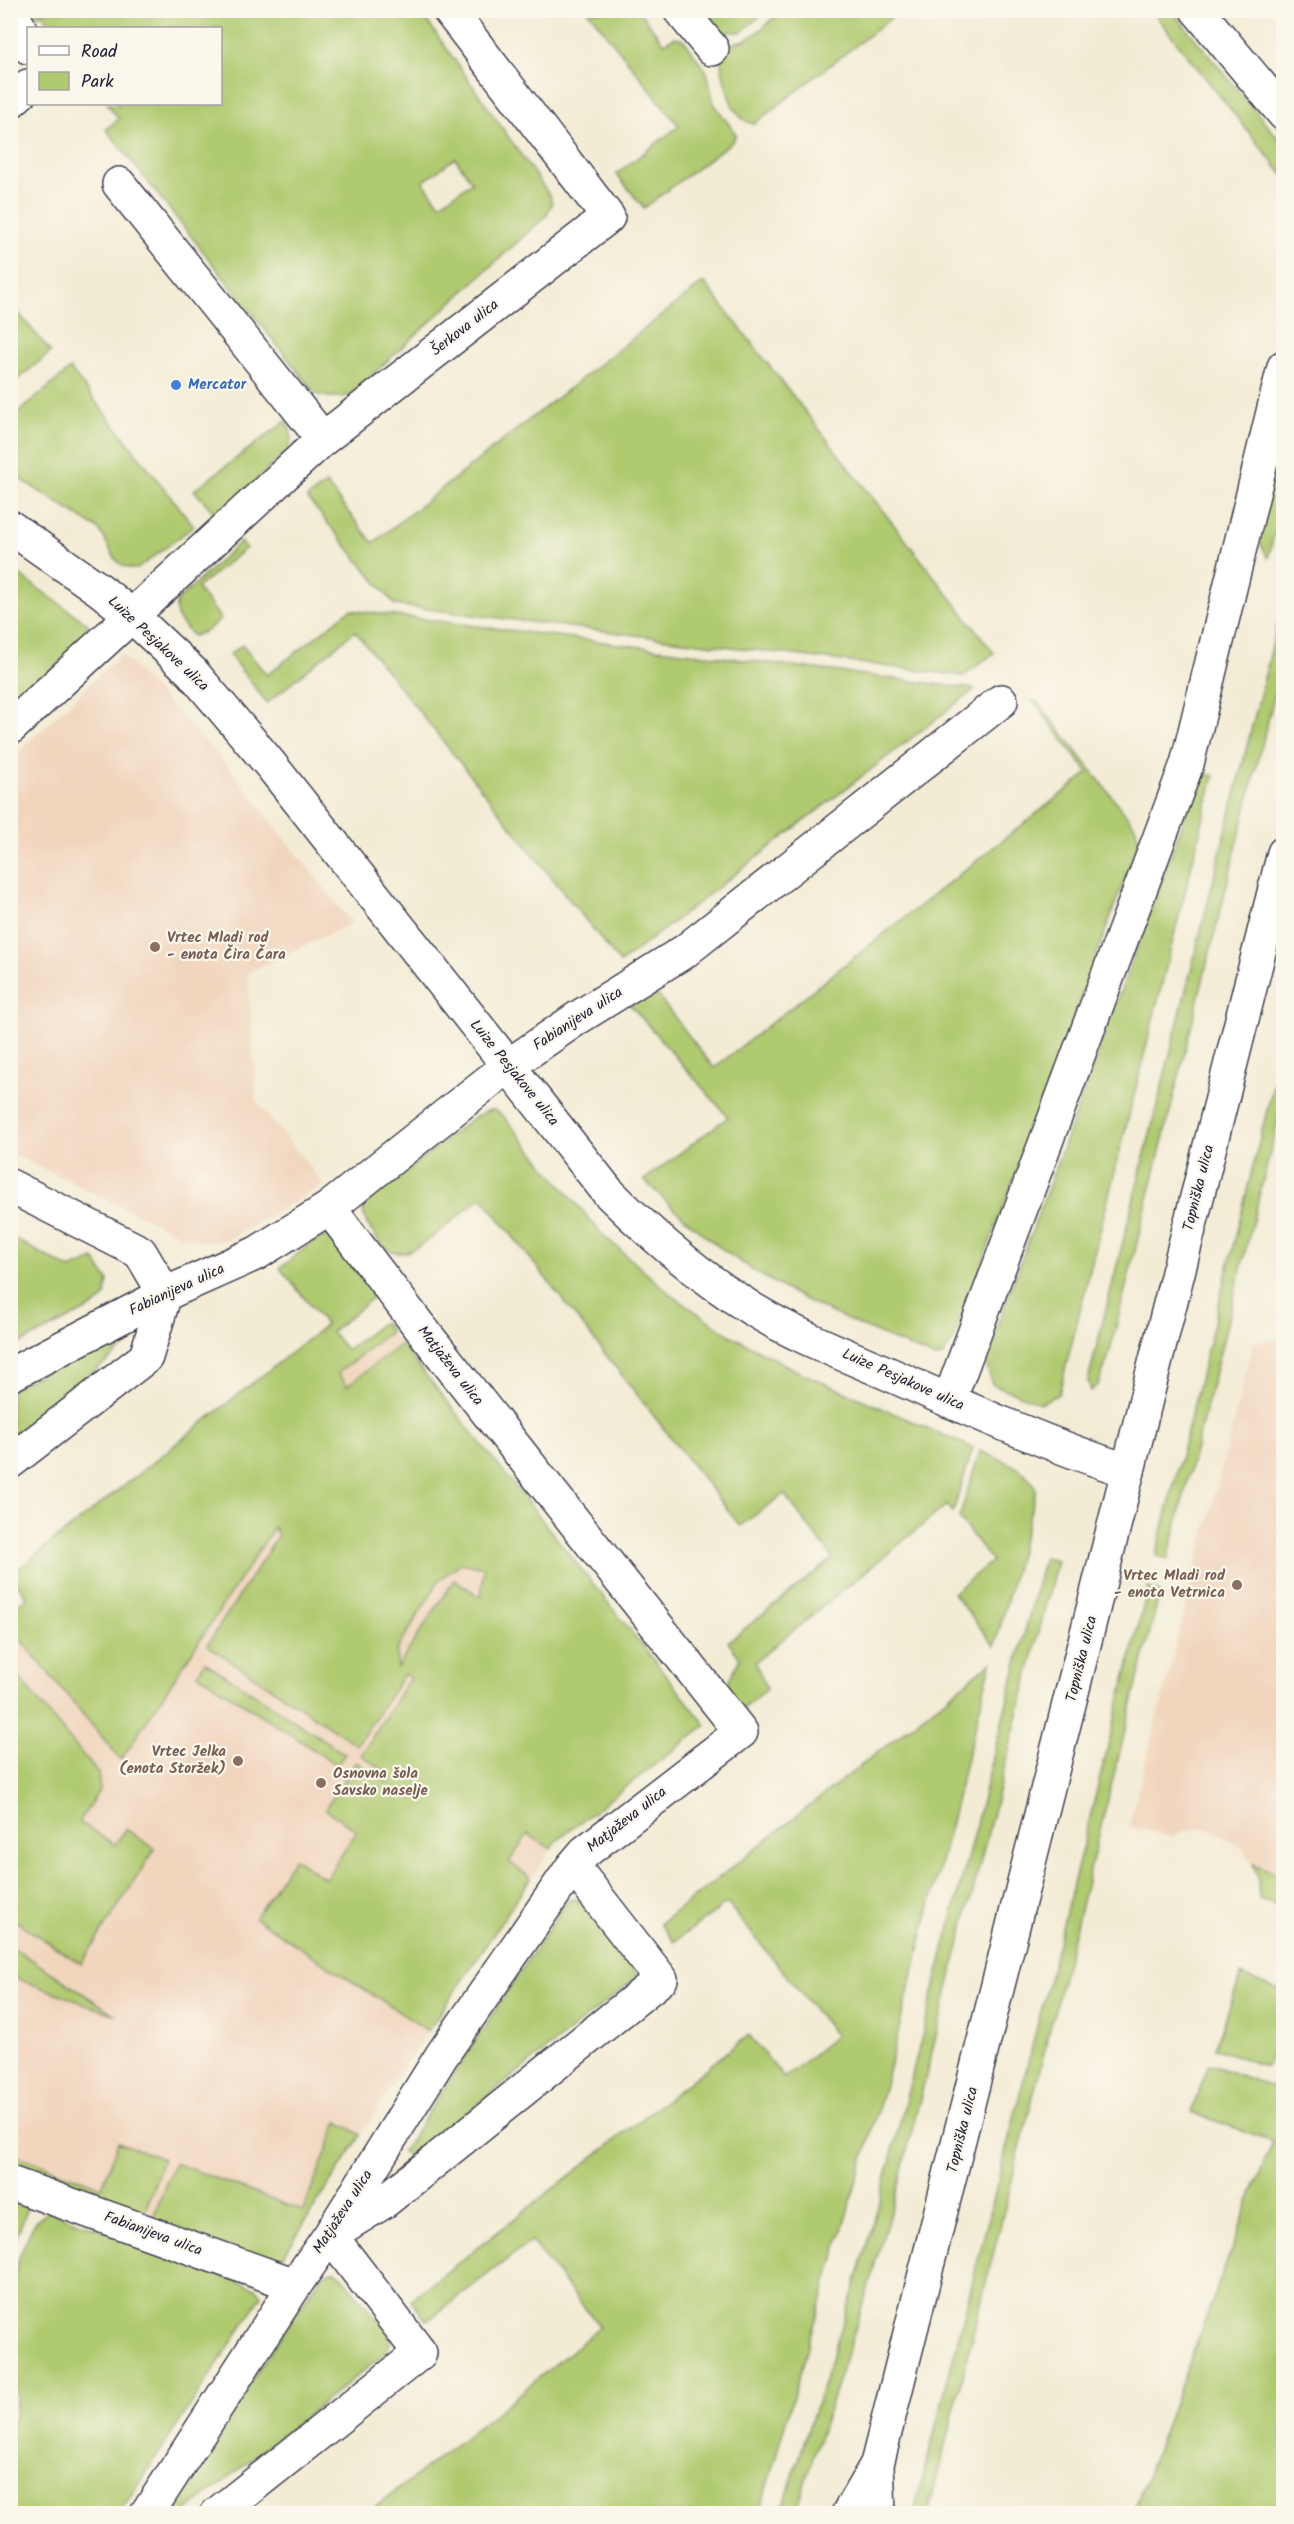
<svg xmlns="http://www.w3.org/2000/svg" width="1294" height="2524" font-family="Kalam,sans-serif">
  <rect width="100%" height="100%" fill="#fbf7ec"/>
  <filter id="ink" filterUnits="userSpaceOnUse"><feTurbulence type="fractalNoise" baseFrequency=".0167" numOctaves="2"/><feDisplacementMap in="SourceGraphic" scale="12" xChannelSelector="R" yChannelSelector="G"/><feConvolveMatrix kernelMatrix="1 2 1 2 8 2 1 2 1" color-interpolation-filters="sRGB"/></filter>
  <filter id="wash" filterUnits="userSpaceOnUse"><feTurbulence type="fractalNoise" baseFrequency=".008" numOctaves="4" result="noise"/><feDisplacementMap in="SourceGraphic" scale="24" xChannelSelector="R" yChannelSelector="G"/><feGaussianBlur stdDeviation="1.35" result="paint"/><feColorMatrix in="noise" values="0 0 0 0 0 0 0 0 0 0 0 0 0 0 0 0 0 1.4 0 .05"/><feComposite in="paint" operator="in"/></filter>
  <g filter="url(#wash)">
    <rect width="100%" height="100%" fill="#f3ecd5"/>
    <path fill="#f1d5bd" d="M121 654 226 764 352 923 248 972 256 1101 324 1185 227 1240 205 1242 183 1236 11 1153V759Z
      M383 1322 706 1725 557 1840 411 2056 280 2261 148 2219 11 2167V1610Z
      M1283 1338H1284L1283 1876 1253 1864 1242 1848 1215 1831 1203 1828 1183 1831 1171 1837 1129 1826 1254 1343Z"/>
    <path fill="#b0ca70" stroke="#697656" stroke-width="1.5" fill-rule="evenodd" d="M20 11H420L550 196 552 204 546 216 350 395C338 399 328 398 316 394L106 129 119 119 107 104H220V28H51L43 13 26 21ZM455 158 472 182 440 204 423 182Z
      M588 11H639L664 43 675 37 683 39 707 72 714 104 736 134 733 141 644 208 616 174 679 126Z
      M699 11H766L741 32H729L721 38Z
      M778 11H900L754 124C728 118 725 80 720 58L730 49 729 46C735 41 741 42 747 39 758 33 772 21 778 11Z
      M1152 11H1172L1283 144V175Z
      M704 282 994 653 963 676 395 605 307 498 326 484 373 543Z
      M10 303 51 352 12 384H10Z
      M70 369 194 526 137 569C109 569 111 541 97 528L11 473V419Z
      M1283 416V501L1268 558 1253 530Z
      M286 421C292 432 293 440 287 451L218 517 194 490Z
      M240 542 246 548 197 588 221 619 206 631 193 636C184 625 172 617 177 601Z
      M11 569 88 624 84 638 11 709Z
      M1283 603V661L1108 1358 1098 1385 1091 1391 1088 1381Z
      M350 610 975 689 620 963 355 631 267 703 229 655 242 645 267 675Z
      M1033 701 1038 702 1135 826 1139 840 953 1342 942 1356 936 1358C870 1330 802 1303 742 1263 706 1239 675 1210 644 1180L728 1117 627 1001 646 993 658 996 714 1068 1088 773Z
      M1201 773 1214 776 1059 1394 1040 1403 992 1384 986 1363 989 1348Z
      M1283 1046V1101L1168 1559 1156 1556Z
      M489 1110H494L503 1116 601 1233 669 1293 728 1334 799 1372 973 1448 953 1512 947 1505 755 1662 767 1689 741 1711 724 1691 740 1658 728 1642 833 1558 784 1494 740 1526 482 1197C463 1210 423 1250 402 1253 390 1254 382 1246 376 1237 369 1227 363 1220 363 1208L366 1203 473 1118Z
      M327 1235 333 1238 374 1289 375 1296 331 1332 347 1350 383 1322 391 1331 338 1373 347 1386 401 1344 706 1725 557 1840 551 1849 528 1834 509 1862 531 1878 428 2031 255 1918 294 1858 326 1879 357 1831 325 1809 356 1762 388 1783 392 1776 361 1755 410 1678 404 1674 357 1745 207 1645 278 1536 274 1527 121 1760 11 1628V1610L27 1597 11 1575 326 1325 280 1268 314 1241ZM461 1563 484 1568 481 1597 454 1580 397 1668V1650L439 1580Z
      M11 1237 70 1269 94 1259 108 1280 105 1297 94 1306 11 1348Z
      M132 1328 137 1332 135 1339 11 1436V1389Z
      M980 1451C1001 1460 1028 1467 1036 1490L995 1646 953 1593 992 1561 959 1518Z
      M1044 1557 1057 1561 896 2193 865 2298 795 2513H781L852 2295 882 2193Z
      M1148 1588 1160 1592 928 2513H914Z
      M205 1662 345 1754 337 1765 198 1674Z
      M991 1663 884 2088 759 2513H368L506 2405 600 2327 531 2241 431 2318 426 2320 411 2300 749 2035 784 2078 836 2036 727 1903 674 1942 660 1924Z
      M10 1667 98 1773 100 1789 79 1822 115 1845 126 1829 155 1849 81 1964 11 1918Z
      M1253 1864 1283 1876V1908L1259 1899 1258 1878Z
      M573 1899 580 1901 637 1974 635 1979 410 2158 403 2151 566 1902Z
      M10 1946H11L117 2016 11 1976Z
      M1241 1975 1283 1991V2023L1267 2067 1215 2048Z
      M1209 2064 1283 2091V2513H1133L1272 2141 1191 2112Z
      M338 2122 361 2135 280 2261 270 2264 152 2220 174 2163 303 2211Z
      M118 2142 163 2159 143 2217 11 2167 10 2153 102 2187Z
      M11 2198 27 2204 24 2218 11 2249Z
      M49 2211 256 2288 262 2296 120 2513 11 2514 10 2432 15 2416 17 2369 12 2306 13 2284 19 2257 32 2228 37 2220Z
      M331 2271H337L389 2333 390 2343 387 2352 184 2513 164 2514 320 2277Z"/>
  </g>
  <g filter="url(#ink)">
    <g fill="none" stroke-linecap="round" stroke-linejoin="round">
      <defs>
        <path id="minor" d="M11 10 28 47
          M680 10 712 49
          M1197 10 1284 114
          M10 102 28 86
          M119 184 323 439
          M10 527 100 590 131 615 192 672 270 764 608 1192C652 1236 699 1276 752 1309 801 1339 857 1359 909 1383 981 1415 1053 1446 1128 1471
          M10 728 323 439 608 217 449 10
          M10 1186 140 1252 165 1294 146 1357 10 1462
          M10 1375 165 1294 257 1253 329 1208 508 1066 576 1019 685 951 1001 701
          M949 1401 1187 764 1284 367
          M10 2183 295 2285
          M147 2514 295 2285 330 2235 442 2055 573 1866 585 1852 741 1732 416 1322 329 1208
          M217 2514 420 2353 330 2235 385 2201 661 1979 573 1866"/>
        <path id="major" d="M877 2464 879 2514
          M848 2514 877 2464 1284 853"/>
      </defs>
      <use href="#minor" stroke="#414052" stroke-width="36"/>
      <use href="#major" stroke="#414052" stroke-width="36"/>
      <use href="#minor" stroke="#fff" stroke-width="33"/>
      <use href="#major" stroke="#fff" stroke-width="33"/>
    </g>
  </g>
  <circle fill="#3f7fe0" stroke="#fbf7ec" stroke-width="2" cx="176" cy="385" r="6"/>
  <g fill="#8d6e63" stroke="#fbf7ec" stroke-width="2">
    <circle cx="155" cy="947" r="6"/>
    <circle cx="1237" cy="1585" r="6"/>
    <circle cx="238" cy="1761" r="6"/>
    <circle cx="321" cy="1783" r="6"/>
  </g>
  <g text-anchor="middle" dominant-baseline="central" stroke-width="4.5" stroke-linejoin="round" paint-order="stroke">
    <g font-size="15" fill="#22223b" stroke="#fbf7ec">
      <text transform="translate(465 328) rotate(-38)">Šerkova ulica</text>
      <text transform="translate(158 644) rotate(43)">Luize Pesjakove ulica</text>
      <text transform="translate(578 1019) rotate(-33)">Fabianijeva ulica</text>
      <text transform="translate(514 1073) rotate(51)">Luize Pesjakove ulica</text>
      <text transform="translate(1199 1188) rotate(-76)">Topniška ulica</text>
      <text transform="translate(177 1290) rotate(-25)">Fabianijeva ulica</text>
      <text transform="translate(450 1366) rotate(52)">Matjaževa ulica</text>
      <text transform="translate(903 1380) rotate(24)">Luize Pesjakove ulica</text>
      <text transform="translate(1082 1659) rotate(-76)">Topniška ulica</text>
      <text transform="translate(627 1820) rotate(-38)">Matjaževa ulica</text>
      <text transform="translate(963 2130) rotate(-76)">Topniška ulica</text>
      <text transform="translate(343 2212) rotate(-57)">Matjaževa ulica</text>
      <text transform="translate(153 2234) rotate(20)">Fabianijeva ulica</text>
    </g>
    <g font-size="15" font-weight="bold" fill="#366cbe" stroke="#fbf7ec" text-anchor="start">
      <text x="188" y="385">Mercator</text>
    </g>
    <g font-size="15" font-weight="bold" fill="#785e54" stroke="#fbf7ec" text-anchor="start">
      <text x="167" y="938">Vrtec Mladi rod<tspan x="167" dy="17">- enota Čira Čara</tspan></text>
      <text x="1225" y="1576" text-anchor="end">Vrtec Mladi rod<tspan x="1225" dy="17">- enota Vetrnica</tspan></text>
      <text x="226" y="1752" text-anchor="end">Vrtec Jelka<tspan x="226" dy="17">(enota Storžek)</tspan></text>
      <text x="333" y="1774">Osnovna šola<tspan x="333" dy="17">Savsko naselje</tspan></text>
    </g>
  </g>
  <rect width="1294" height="2524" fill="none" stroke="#fbf7ec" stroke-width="36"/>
  <rect x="27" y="27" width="195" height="78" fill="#fbf7ec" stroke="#a4a2a5" stroke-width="1.5"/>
  <rect x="39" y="46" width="30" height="9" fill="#ffffff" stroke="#a4a2a5" stroke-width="1.5"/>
  <text x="81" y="57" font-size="18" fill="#22223b">Road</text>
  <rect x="39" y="72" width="30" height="18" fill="#b0ca70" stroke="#a4a2a5" stroke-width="1.5"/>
  <text x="81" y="87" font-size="18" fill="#22223b">Park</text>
</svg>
